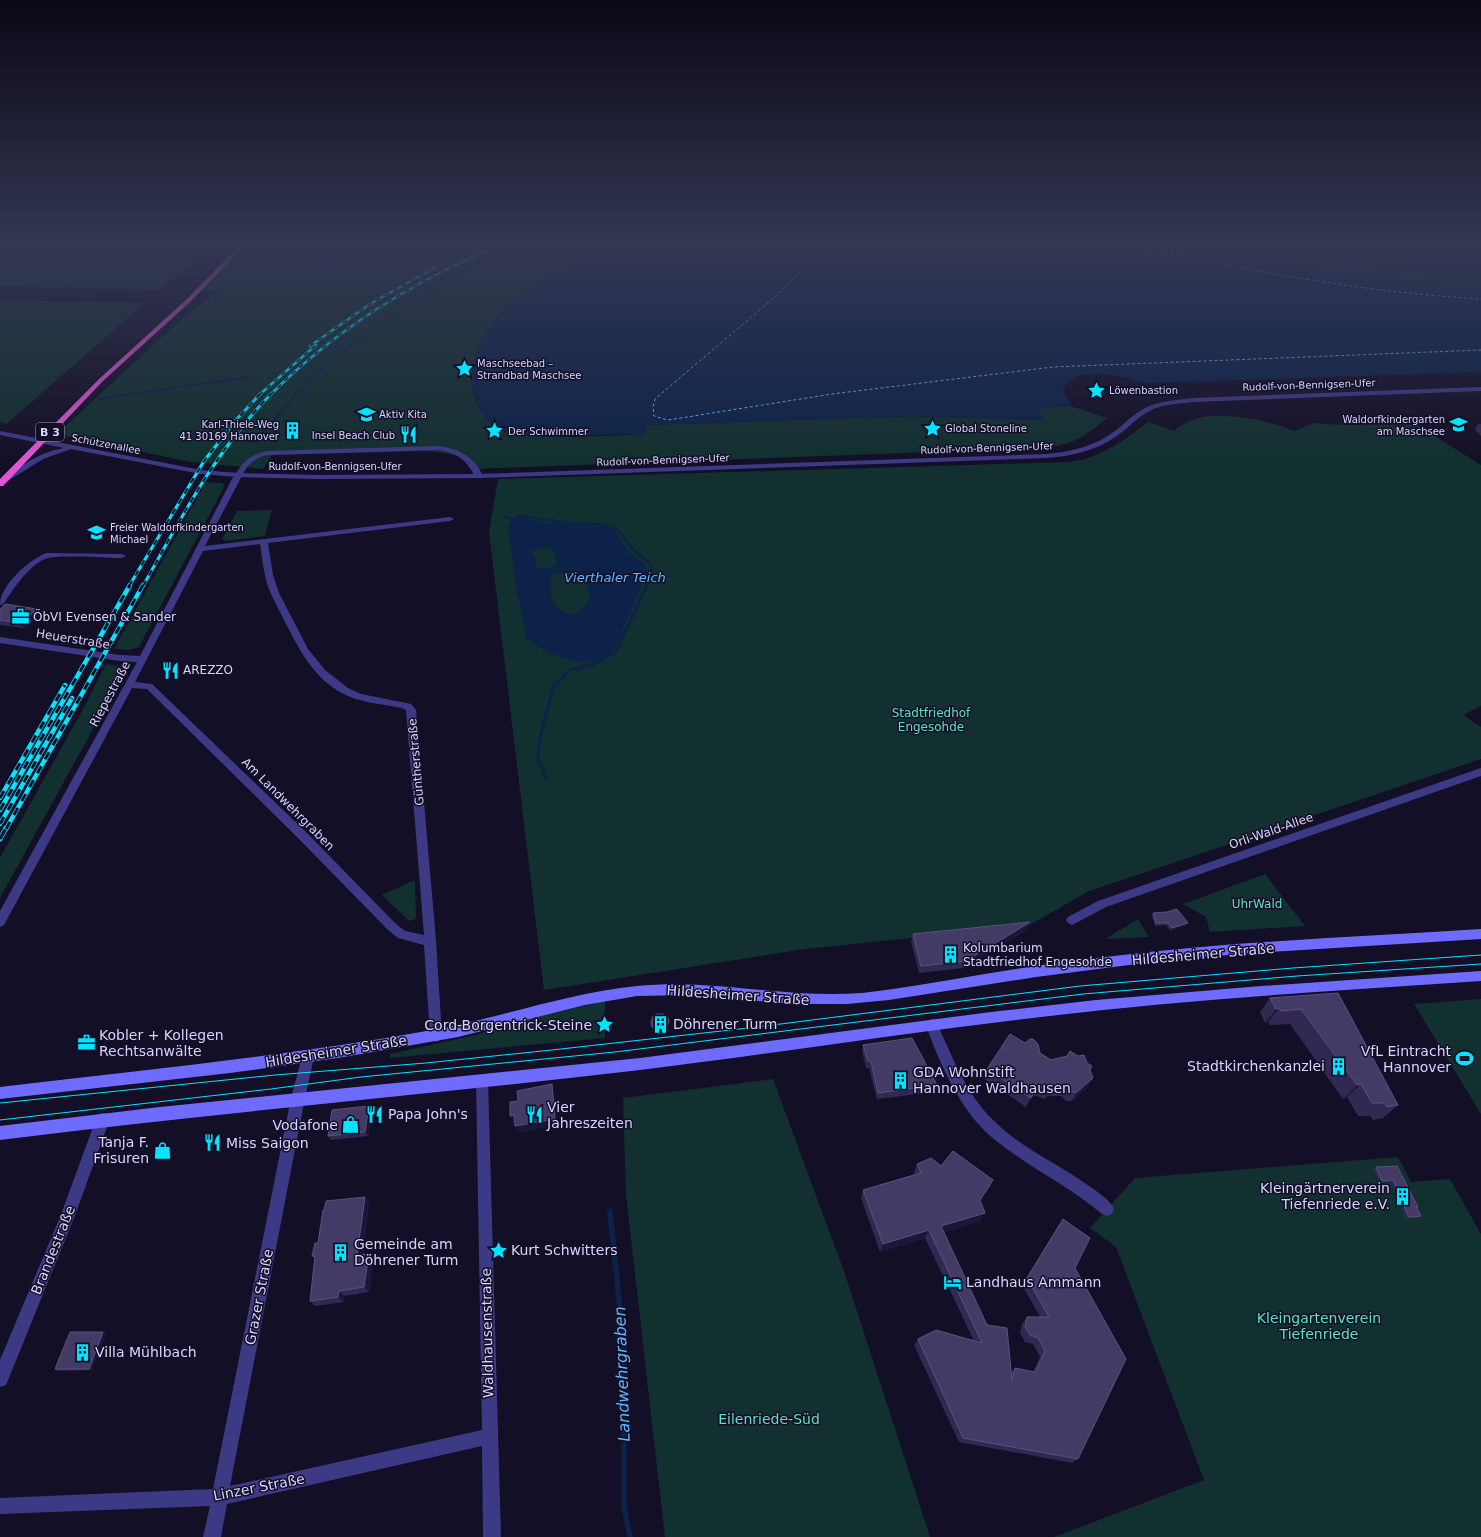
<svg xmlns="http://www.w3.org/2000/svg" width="1481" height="1537" font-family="'DejaVu Sans',sans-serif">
  <rect width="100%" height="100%" fill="#130f26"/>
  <path fill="#12302f" d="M25 246H49L0 265V255Z
    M51 246H213L160 290 3 286 0 288V266Z
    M244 246H615L579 262 583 263C561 273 534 282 516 299 486 326 454 374 482 412 486 417 491 425 497 428 519 443 614 435 644 434L645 425 912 416 1043 420 1037 408 1070 406 1107 418C1083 438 1073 445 1041 448L472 469 463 459 455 455 428 451 272 455 263 469 190 462 57 434 178 322 218 291H194Z
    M1232 246H1481V285H1458L1397 280 1301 268 1268 259Z
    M4 300 145 303 6 424 0 422V303Z
    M1210 416C1242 416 1264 419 1294 431L1314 423 1342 425 1415 424 1481 465V706L1463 715 1481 727V759L1087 892 1028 926 805 949 544 990 489 532 498 479 1069 462C1101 458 1123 441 1148 422L1174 431C1185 421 1195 418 1210 416Z
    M206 482 221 483 224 484 223 489 139 647 129 650 114 649Z
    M272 510 265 536 225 541 222 539 237 511Z
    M106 664 118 666 121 671V678L0 898V858L82 711Z
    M1265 874 1305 926 1210 932 1206 917 1183 904Z
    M415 880 416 919 409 921 382 895Z
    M1138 919 1149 937 1105 939Z
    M1481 999V1114L1414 1004Z
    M605 1001V1038L390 1058V1054L471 1036 540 1016Z
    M773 1079 845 1274 930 1537H665L626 1195 623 1098Z
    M1398 1157 1411 1182 1450 1179 1481 1234V1537H1054L1204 1480 1116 1247 1090 1228 1135 1178Z"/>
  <path fill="#0c2248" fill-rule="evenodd" d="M285 246H339L343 256 341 259C329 262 311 271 300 263 294 259 290 251 285 246Z
    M615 246H1232L1268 259 1301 268 1397 280 1458 285H1481V372L1147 383C1137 382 1130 378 1118 376 1104 373 1065 370 1063 391L1071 404 1070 406 1037 408 1044 420 912 416 645 425 644 434C621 435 598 435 575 436 552 437 524 439 502 430 491 426 479 411 475 399 462 362 487 322 516 299 529 288 545 280 560 272H562L582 264 578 262Z
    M1275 246H1319L1363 256 1409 263 1481 264V275C1411 274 1343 263 1275 246Z
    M519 517 547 523 605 526 615 532 629 552 645 565 647 573 614 650 599 659 582 663 564 659 546 652 526 638 516 585 508 528 510 522ZM545 547 553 550 557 564C550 569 544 570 536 566V560L532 553 537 549ZM573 572 585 577 590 597 584 608 573 615C550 609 550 598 551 577L555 573Z"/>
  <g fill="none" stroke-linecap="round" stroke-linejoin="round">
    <path stroke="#0c2248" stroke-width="2" d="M124 395 251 377
      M295 395C329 358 368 330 411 303 445 281 480 261 518 246"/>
    <path stroke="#0c2248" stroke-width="2.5" d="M100 399 131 394
      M255 442 296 394
      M505 517 514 519 519 516C536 518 553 521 571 523 587 525 604 520 618 531 625 537 629 546 636 552 652 565 656 566 647 586"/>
    <path stroke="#0c2248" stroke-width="3.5" d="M546 778 538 758 539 742 553 688 570 670 594 664 616 651 647 585"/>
    <path stroke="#0c2248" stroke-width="5.5" d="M610 1211 624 1348V1507L630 1537"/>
    <path stroke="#62b6ff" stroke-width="1" stroke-dasharray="3 2.5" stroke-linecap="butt" d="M821 246 808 263 775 297 655 399 653 407 654 416 668 420 832 394 1053 367 1481 350
      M1133 246C1248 271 1363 292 1481 299"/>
    <path fill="#3d3a85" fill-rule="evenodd" d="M438 446C459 449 474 456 483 476L482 478H476C466 460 459 453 438 450L268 455C257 457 251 462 245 470L205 546 450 517 454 519 450 521 268 543 273 575 279 593 308 649 325 670 348 688 361 694 411 704 416 710 436 941 442 1036 440 1040 436 1042 432 1040 430 1036 424 945 398 938 388 930 300 840 147 689 132 688 4 925 0 927V911L137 662 120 661 0 643V637L120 655 140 656 231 481C241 465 248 454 268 451ZM260 544C262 556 263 568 266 580 269 591 274 600 279 610 295 641 309 674 340 692 359 703 381 704 402 708L406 710 424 935 405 931 396 924 308 834 152 684 135 682 203 551Z
      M46 553 122 554 126 556 122 558C107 558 56 554 45 559 26 568 15 588 3 604L0 605C0 585 29 560 46 553Z
      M1481 768V776L1106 907 1076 923 1072 925 1068 923 1066 920 1068 917 1098 901Z
      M932 1019 936 1021C952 1056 966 1094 994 1121 1022 1149 1061 1165 1092 1188 1100 1194 1110 1200 1114 1209L1112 1214 1107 1216 1102 1214C1068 1185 1028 1167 994 1139 962 1114 939 1063 926 1025L928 1021Z
      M308 1051 312 1053 314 1057 305 1098 230 1486 482 1430 476 1081 477 1077 482 1075 487 1077 488 1081 501 1537H483L482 1446 227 1504 221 1537H203L210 1506 0 1514V1498L213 1489 291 1098 302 1057 304 1053Z
      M103 1113 108 1114 110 1119 74 1218 6 1385 0 1387V1360L60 1217 96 1119 98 1114Z"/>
    <path fill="#3d3a85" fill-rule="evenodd" d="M1481 387V391L1193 402C1179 404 1164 404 1151 410 1139 416 1131 425 1121 433 1099 450 1073 456 1046 458L479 478 319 479 238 477 201 474 71 449 43 459 0 486V481C20 467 39 452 64 448L0 435V431L201 470 238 473 319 475 479 474 1046 454C1071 452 1095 446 1115 431 1125 423 1134 414 1145 408 1159 401 1177 400 1193 398Z"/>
    <path fill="#6f6bff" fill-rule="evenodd" d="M1481 929V939L1252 953 1160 961 1036 977 889 1000 847 1004H794L689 995 637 996 585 1005 458 1037 338 1058 230 1073 0 1099V1087C144 1070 288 1056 432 1030 500 1018 567 993 637 986 712 978 786 999 862 993 899 989 936 982 973 976 1020 968 1067 961 1114 956 1236 941 1359 937 1481 929Z
      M1481 971V981C1334 991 1187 999 1041 1017 907 1032 774 1054 640 1070 427 1095 213 1113 0 1140V1126L160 1107 640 1058 991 1012 1096 1000 1261 986Z"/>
    <path fill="#e055d1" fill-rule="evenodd" d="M239 246H245L191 301 103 381 3 486H0V479L99 379 187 299Z"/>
    <path stroke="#00e5ff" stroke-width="1" d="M0 1103 275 1075 426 1063 552 1050 757 1027 1080 986 1293 968 1481 955
      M0 1120 271 1089 361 1077 615 1052 1083 994 1297 976 1481 964"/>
    <defs>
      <path id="rail-far3" d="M310 346 370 304 434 268
        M259 395 316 345
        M270 395C339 327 408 285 496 246"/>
      <path id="rail-far2" d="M129 586 204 461 237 419 260 394
        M143 586C181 518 216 450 271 394"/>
      <path id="rail-far1" d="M0 798 65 685
        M0 810 130 585
        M0 824 72 698
        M6 829 143 585"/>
      <path id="rail" d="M0 839 6 828"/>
    </defs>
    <use href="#rail-far3" stroke="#00e5ff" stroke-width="2.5"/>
    <use href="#rail-far2" stroke="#00e5ff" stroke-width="3"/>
    <use href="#rail-far1" stroke="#00e5ff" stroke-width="4.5"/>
    <use href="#rail" stroke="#00e5ff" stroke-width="5"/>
    <use href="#rail-far3" stroke="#130f26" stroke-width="1.5" stroke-dasharray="5" stroke-linecap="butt"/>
    <use href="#rail-far2" stroke="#130f26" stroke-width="2" stroke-dasharray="6" stroke-linecap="butt"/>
    <use href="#rail-far1" stroke="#130f26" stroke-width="3" stroke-dasharray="8" stroke-linecap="butt"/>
    <use href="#rail" stroke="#130f26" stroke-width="3.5" stroke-dasharray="11" stroke-linecap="butt"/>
  </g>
  <path fill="#312854" d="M1478 424H1481V436L1475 430Z
    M37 609 41 614 24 628 0 625V610Z
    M1153 913 1186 926 1171 931 1166 925 1155 926 1152 916Z
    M1027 930 963 968 919 973 911 941 913 934Z
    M1338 993 1398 1105 1383 1118 1373 1120 1370 1116H1358L1347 1097 1343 1099 1290 1024 1270 1025 1268 1022 1265 1023 1260 1012 1270 998Z
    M651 1022 669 1023 667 1028 662 1032 656 1031 653 1029Z
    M863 1045 937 1085 935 1092 877 1099 869 1068H866L862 1051Z
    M1040 1053 1051 1060 1067 1056 1090 1070 1088 1087 1072 1101H1066L1061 1096H1047L1045 1099 1033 1095 1026 1107 983 1078 987 1069Z
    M369 1106 372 1110 368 1136 331 1140 328 1136Z
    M917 1164 941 1166 993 1180 989 1188 980 1202 981 1221 944 1232 987 1325 1011 1372 1015 1368 1033 1372 1040 1357 1033 1344 1025 1342 1020 1333 1022 1324 1027 1317H1040L1022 1285 1063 1219 1075 1268 1078 1459 1072 1463 959 1442 914 1345 918 1339 974 1341 925 1238 880 1252 861 1198 863 1190 915 1174 914 1172Z
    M1397 1166 1418 1207 1416 1208 1421 1216 1418 1218 1406 1219 1401 1208 1403 1207 1390 1182 1380 1183 1373 1169 1376 1167Z
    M369 1203 363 1255 373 1260 369 1292 344 1296V1302L315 1306 310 1301 315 1259 312 1256 318 1243Z
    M106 1333 92 1370 58 1371 55 1369Z"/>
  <path fill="#1d163a" d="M37 609 41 614 24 628 21 623Z
    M1030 922 1027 930 963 968 966 961Z
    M1188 923 1186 926 1171 931 1172 928Z
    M1279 1008 1268 1022 1265 1023 1276 1009Z
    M669 1021V1023L667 1028 662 1032V1029Z
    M1093 1078 1088 1087 1072 1101 1077 1092Z
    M552 1084 554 1091 557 1125 518 1133 515 1126Z
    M1361 1084 1347 1097 1343 1099 1357 1085Z
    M369 1106 372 1110 368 1136 365 1132Z
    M514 1115 517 1122 513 1123 510 1116Z
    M993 1180 989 1188 976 1208 980 1200Z
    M365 1197 369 1203 362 1261 357 1255Z
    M985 1213 981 1221 938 1234 941 1226Z
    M929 1230 925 1238 880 1252 883 1244Z
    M369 1254 373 1260 369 1292 364 1287Z
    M339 1291 344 1296V1302L338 1297Z
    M103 1332 106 1333 92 1370 89 1369Z"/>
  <path fill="#433a66" stroke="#5a527e" d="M5 604 37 609 21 623 0 620V610Z
    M1177 909 1188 923 1172 928 1168 923H1156L1153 913 1167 912Z
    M1030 922 966 961 921 966 913 934Z
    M1338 993 1398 1105 1387 1107 1385 1103H1372L1361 1084 1357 1085 1301 1009 1281 1011 1279 1008 1276 1009 1270 998Z
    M657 1014H663L667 1016 669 1021 667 1026 662 1029H656L652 1027 651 1022 653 1016Z
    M1010 1034 1025 1043 1030 1039H1033L1038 1044 1040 1053 1051 1060 1067 1056 1070 1051 1078 1056 1084 1055 1087 1063 1092 1066 1090 1070 1093 1078 1077 1092H1071L1066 1087H1052L1050 1090 1038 1086 1031 1098 987 1069Z
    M912 1038 937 1085 878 1093 871 1061H868L863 1045Z
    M552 1084 555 1119 515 1126 514 1115 510 1116V1102L518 1101 517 1091Z
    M369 1106 365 1132 328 1136 332 1110Z
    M953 1151 993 1180 980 1200 985 1213 941 1226 987 1325 1007 1328 1012 1380 1015 1368 1035 1372 1045 1351 1038 1338 1030 1335 1025 1327 1027 1317H1049L1027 1278 1063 1219 1090 1238 1075 1268 1126 1359 1078 1459 963 1438 918 1339 936 1330 982 1343 929 1230 883 1244 863 1190 921 1173 917 1164 931 1158 941 1166Z
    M1397 1166 1418 1207H1416L1421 1216 1409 1217 1404 1206H1406L1393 1180 1382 1181 1376 1167Z
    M365 1197 357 1255 369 1254 364 1287 339 1291 338 1297 310 1301 315 1256H312L315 1243H318L323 1210H324L326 1201Z
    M70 1332H103L89 1369H55Z"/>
  <linearGradient id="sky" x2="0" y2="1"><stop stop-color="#0a0815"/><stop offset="0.53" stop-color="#333752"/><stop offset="1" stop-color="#333752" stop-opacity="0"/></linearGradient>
  <rect width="1481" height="461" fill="url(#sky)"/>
  <defs>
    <symbol id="sight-bare" viewBox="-9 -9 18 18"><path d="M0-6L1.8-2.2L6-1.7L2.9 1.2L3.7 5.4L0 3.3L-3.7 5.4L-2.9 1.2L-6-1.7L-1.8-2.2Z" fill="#00e5ff" stroke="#130f26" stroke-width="2.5" paint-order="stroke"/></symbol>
    <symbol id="school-bare" viewBox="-9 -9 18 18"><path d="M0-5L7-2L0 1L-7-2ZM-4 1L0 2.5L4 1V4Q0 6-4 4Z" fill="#00e5ff" stroke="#130f26" stroke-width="2.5" paint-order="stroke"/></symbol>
    <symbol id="building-bare" viewBox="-9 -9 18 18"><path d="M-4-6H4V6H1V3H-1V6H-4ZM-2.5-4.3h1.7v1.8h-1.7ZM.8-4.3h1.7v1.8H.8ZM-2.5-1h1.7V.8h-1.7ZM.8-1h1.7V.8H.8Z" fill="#00e5ff" stroke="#130f26" stroke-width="2.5" paint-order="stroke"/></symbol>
    <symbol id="restaurant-bare" viewBox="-9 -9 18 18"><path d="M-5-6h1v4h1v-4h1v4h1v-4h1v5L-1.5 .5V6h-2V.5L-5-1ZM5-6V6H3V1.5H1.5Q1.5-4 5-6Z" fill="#00e5ff" stroke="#130f26" stroke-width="2.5" paint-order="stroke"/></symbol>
    <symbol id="office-bare" viewBox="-9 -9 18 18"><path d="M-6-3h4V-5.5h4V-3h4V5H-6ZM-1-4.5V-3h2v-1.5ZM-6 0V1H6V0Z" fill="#00e5ff" stroke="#130f26" stroke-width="2.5" paint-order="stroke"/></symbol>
    <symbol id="stadium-bare" viewBox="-9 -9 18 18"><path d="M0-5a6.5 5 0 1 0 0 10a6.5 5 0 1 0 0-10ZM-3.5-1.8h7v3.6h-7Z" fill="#00e5ff" stroke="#130f26" stroke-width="2.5" paint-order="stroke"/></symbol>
    <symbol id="shop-bare" viewBox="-9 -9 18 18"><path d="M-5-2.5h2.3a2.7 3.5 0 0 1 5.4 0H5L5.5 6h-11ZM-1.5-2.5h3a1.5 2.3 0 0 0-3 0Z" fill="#00e5ff" stroke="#130f26" stroke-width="2.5" paint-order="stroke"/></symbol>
    <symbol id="hotel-bare" viewBox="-9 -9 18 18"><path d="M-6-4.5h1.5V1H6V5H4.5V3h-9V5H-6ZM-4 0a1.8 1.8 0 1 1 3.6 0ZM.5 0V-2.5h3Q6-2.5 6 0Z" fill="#00e5ff" stroke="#130f26" stroke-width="2.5" paint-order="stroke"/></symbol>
  </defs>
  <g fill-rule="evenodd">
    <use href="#sight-bare" x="452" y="356" width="25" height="25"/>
    <use href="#sight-bare" x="1084" y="378" width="25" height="25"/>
    <use href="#school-bare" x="354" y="402" width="25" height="25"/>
    <use href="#school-bare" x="1446" y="412" width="25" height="25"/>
    <use href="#sight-bare" x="920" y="416" width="25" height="25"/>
    <use href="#building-bare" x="280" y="418" width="25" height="25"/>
    <use href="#sight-bare" x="482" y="418" width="25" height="25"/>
    <use href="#restaurant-bare" x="396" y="422" width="25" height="25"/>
    <use href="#school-bare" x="84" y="520" width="25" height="25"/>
    <use href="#office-bare" x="8" y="604" width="25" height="25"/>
    <use href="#restaurant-bare" x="158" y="658" width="25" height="25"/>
    <use href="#building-bare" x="938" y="942" width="25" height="25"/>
    <use href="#building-bare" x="648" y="1012" width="25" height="25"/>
    <use href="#sight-bare" x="592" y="1012" width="25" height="25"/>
    <use href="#office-bare" x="74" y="1030" width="25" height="25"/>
    <use href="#stadium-bare" x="1452" y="1046" width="25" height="25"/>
    <use href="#building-bare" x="1326" y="1054" width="25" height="25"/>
    <use href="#building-bare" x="888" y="1068" width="25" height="25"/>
    <use href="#restaurant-bare" x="362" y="1102" width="25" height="25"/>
    <use href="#restaurant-bare" x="522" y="1102" width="25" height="25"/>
    <use href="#shop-bare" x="338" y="1112" width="25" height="25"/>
    <use href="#restaurant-bare" x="200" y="1130" width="25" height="25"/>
    <use href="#shop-bare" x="150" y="1138" width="25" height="25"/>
    <use href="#building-bare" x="1390" y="1184" width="25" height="25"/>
    <use href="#sight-bare" x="486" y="1238" width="25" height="25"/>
    <use href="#building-bare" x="328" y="1240" width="25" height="25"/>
    <use href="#hotel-bare" x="940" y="1270" width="25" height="25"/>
    <use href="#building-bare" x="70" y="1340" width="25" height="25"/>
  </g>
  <g text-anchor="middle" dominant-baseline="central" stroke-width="3" stroke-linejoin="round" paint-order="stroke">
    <g font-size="10" fill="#d9d4ff" stroke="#130f26" text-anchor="start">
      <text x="477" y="363">Maschseebad –<tspan x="477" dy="12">Strandbad Maschsee</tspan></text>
      <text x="1109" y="390">Löwenbastion</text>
      <text x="379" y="414">Aktiv Kita</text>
      <text x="1445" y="419" text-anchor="end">Waldorfkindergarten<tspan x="1445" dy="12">am Maschsee</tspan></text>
      <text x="279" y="424" text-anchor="end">Karl-Thiele-Weg<tspan x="279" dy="12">41 30169 Hannover</tspan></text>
      <text x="945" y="428">Global Stoneline</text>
      <text x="508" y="431">Der Schwimmer</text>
      <text x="395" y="435" text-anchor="end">Insel Beach Club</text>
      <text x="110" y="527">Freier Waldorfkindergarten<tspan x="110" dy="12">Michael</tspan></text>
    </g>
    <g font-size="10" fill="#d9d4ff" stroke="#130f26">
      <text transform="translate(1309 385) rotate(-2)">Rudolf-von-Bennigsen-Ufer</text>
      <text transform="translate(106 444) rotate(11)">Schützenallee</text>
      <text transform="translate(987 448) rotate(-2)">Rudolf-von-Bennigsen-Ufer</text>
      <text transform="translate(663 460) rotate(-2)">Rudolf-von-Bennigsen-Ufer</text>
      <text x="335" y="466">Rudolf-von-Bennigsen-Ufer</text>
    </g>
    <rect fill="#130f26" stroke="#9e99be" stroke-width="1" x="36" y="423" width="28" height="18" rx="3"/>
    <g font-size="11" font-weight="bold" fill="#d9d4ff">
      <text x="50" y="432">B 3</text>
    </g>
    <g font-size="12" fill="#d9d4ff" stroke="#130f26" text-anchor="start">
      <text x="33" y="617">ÖbVI Evensen &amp; Sander</text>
      <text x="183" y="670">AREZZO</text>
      <text x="963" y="948">Kolumbarium<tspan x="963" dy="14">Stadtfriedhof Engesohde</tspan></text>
    </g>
    <g font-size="12" fill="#d9d4ff" stroke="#130f26">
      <text transform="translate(73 639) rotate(9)">Heuerstraße</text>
      <text transform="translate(110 694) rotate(-62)">Riepestraße</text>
      <text transform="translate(416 762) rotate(-95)">Güntherstraße</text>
      <text transform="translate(288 804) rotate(45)">Am Landwehrgraben</text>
      <text transform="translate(1271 831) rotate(-19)">Orli-Wald-Allee</text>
    </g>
    <g font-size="12" fill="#5fe0c0" stroke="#130f26">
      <text x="931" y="713">Stadtfriedhof<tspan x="931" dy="14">Engesohde</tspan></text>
      <text x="1257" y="904">UhrWald</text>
    </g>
    <g font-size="13" font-style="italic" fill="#62b6ff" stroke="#130f26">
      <text x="615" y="577">Vierthaler Teich</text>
    </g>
    <g font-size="14" fill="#d9d4ff" stroke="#130f26">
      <text transform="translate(1203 954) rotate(-5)">Hildesheimer Straße</text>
      <text transform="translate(738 995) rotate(4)">Hildesheimer Straße</text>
      <text transform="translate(336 1051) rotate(-9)">Hildesheimer Straße</text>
      <text transform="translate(53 1250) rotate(-68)">Brandestraße</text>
      <text transform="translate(259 1297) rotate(-79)">Grazer Straße</text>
      <text transform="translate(487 1333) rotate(-91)">Waldhausenstraße</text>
      <text transform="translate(259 1487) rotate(-11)">Linzer Straße</text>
    </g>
    <g font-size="14" fill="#d9d4ff" stroke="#130f26" text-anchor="start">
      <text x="673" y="1024">Döhrener Turm</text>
      <text x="592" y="1025" text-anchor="end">Cord-Borgentrick-Steine</text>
      <text x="99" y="1035">Kobler + Kollegen<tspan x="99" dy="16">Rechtsanwälte</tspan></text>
      <text x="1451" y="1051" text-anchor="end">VfL Eintracht<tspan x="1451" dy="16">Hannover</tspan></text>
      <text x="1325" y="1066" text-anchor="end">Stadtkirchenkanzlei</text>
      <text x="913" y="1072">GDA Wohnstift<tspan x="913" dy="16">Hannover Waldhausen</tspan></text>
      <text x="547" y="1107">Vier<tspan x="547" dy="16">Jahreszeiten</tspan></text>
      <text x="388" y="1114">Papa John's</text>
      <text x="338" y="1125" text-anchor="end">Vodafone</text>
      <text x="149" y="1142" text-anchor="end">Tanja F.<tspan x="149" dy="16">Frisuren</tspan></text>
      <text x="226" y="1143">Miss Saigon</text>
      <text x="1390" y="1188" text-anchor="end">Kleingärtnerverein<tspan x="1390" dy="16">Tiefenriede e.V.</tspan></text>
      <text x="354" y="1244">Gemeinde am<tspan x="354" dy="16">Döhrener Turm</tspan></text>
      <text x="511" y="1250">Kurt Schwitters</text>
      <text x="966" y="1282">Landhaus Ammann</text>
      <text x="95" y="1352">Villa Mühlbach</text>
    </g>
    <g font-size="14" fill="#5fe0c0" stroke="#130f26">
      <text x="1319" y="1318">Kleingartenverein<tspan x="1319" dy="16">Tiefenriede</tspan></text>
      <text x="769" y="1419">Eilenriede-Süd</text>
    </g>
    <g font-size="16" font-style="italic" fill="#62b6ff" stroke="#130f26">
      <text transform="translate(622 1374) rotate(-92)">Landwehrgraben</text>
    </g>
  </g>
</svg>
